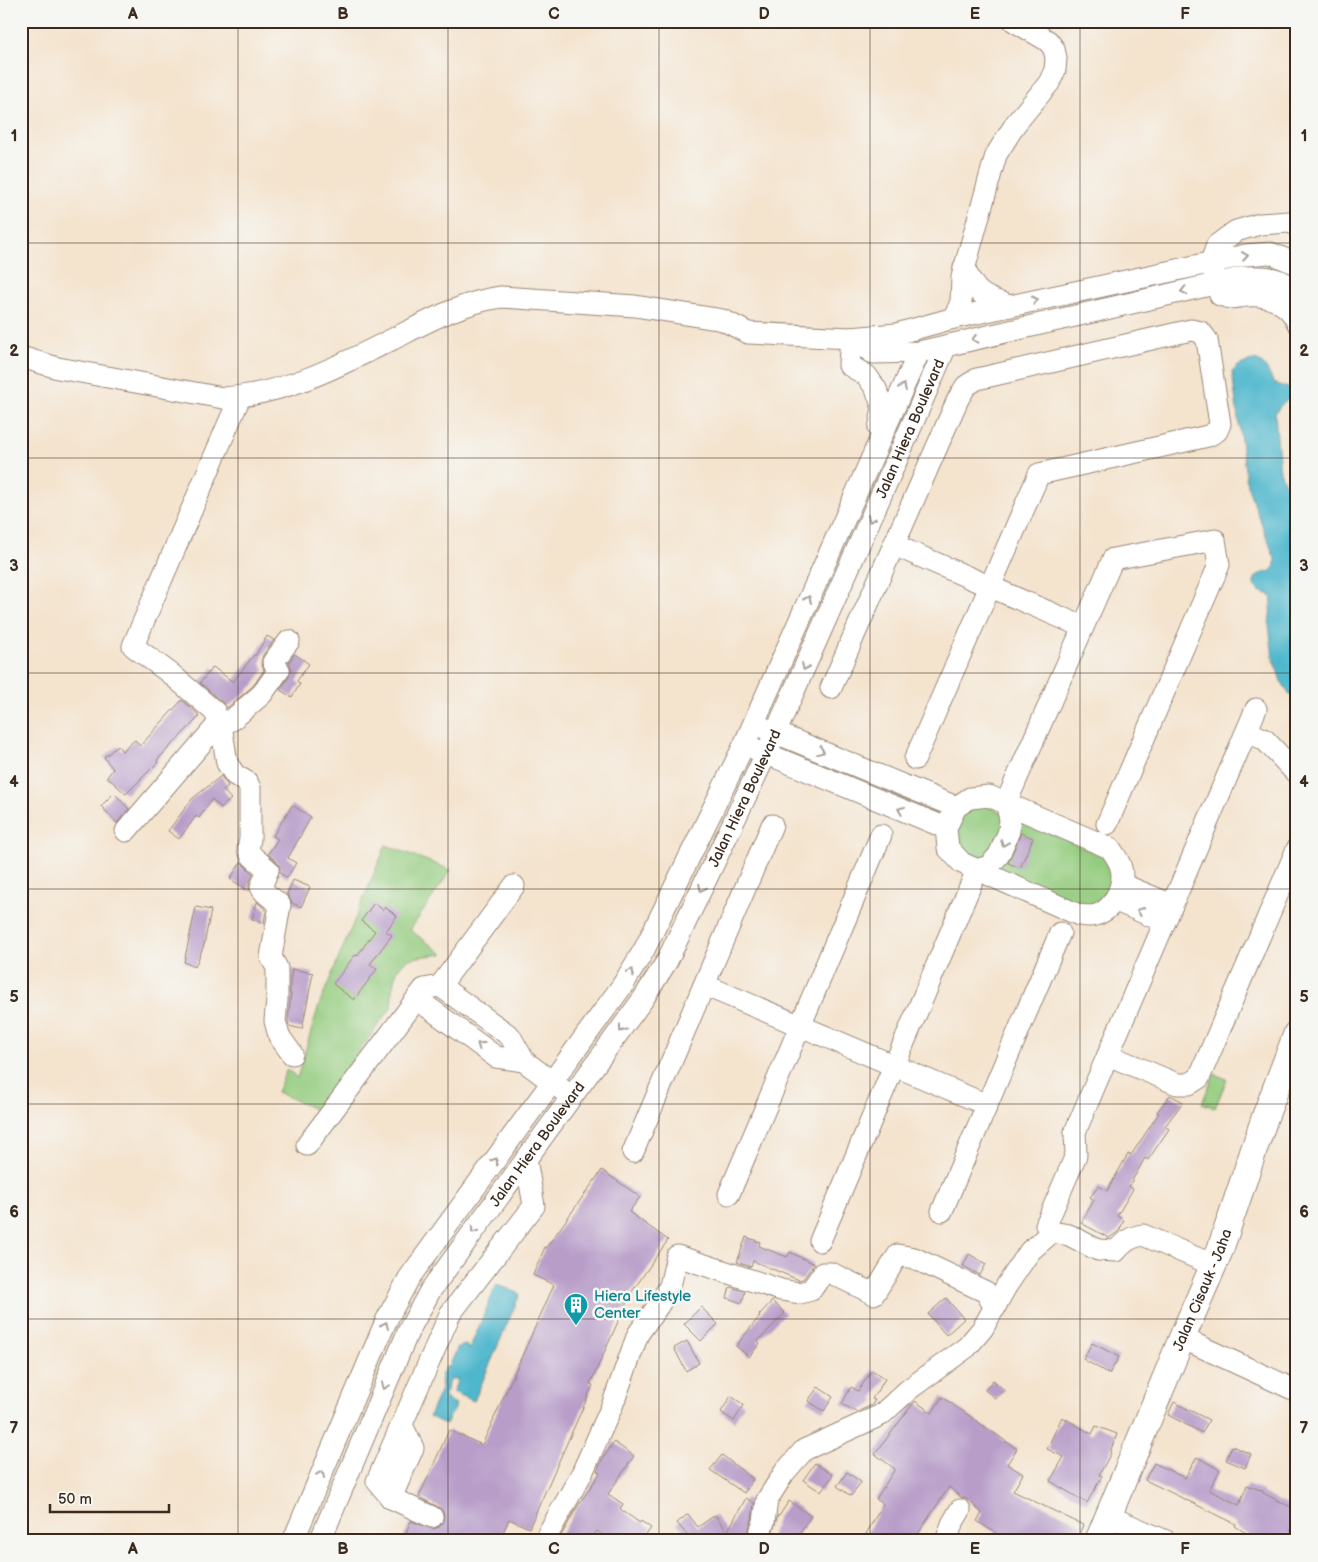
<svg xmlns="http://www.w3.org/2000/svg" width="1318" height="1562" font-family="'Balsamiq Sans',sans-serif">
  <rect width="100%" height="100%" fill="#f6f6f2"/>
  <filter id="ink" filterUnits="userSpaceOnUse"><feTurbulence type="fractalNoise" baseFrequency=".02" numOctaves="2"/><feDisplacementMap in="SourceGraphic" scale="10" xChannelSelector="R" yChannelSelector="G"/><feConvolveMatrix kernelMatrix="1 2 1 2 8 2 1 2 1" color-interpolation-filters="sRGB"/></filter>
  <filter id="wash" filterUnits="userSpaceOnUse"><feTurbulence type="fractalNoise" baseFrequency=".0096" numOctaves="4" result="noise"/><feDisplacementMap in="SourceGraphic" scale="20" xChannelSelector="R" yChannelSelector="G"/><feGaussianBlur stdDeviation="1.12" result="paint"/><feColorMatrix in="noise" values="0 0 0 0 0 0 0 0 0 0 0 0 0 0 0 0 0 1.4 0 .05"/><feComposite in="paint" operator="in"/></filter>
  <g filter="url(#wash)">
    <rect width="100%" height="100%" fill="#f4e3cd"/>
    <path fill="#94cc7f" stroke="#687b4e" d="M980 803 1109 859C1115 887 1113 887 1094 909L1080 908 962 855 954 838 963 813Z
      M386 845 451 870 410 930 443 954C436 955 412 957 407 960 392 969 392 993 391 1008L316 1110 277 1092 287 1069 297 1078 319 1005Z
      M1214 1074 1227 1079 1215 1108 1202 1103Z"/>
    <path fill="#4fb7cd" stroke="#457076" d="M1252 360C1265 360 1268 373 1274 383L1291 389H1297V397C1287 397 1279 406 1275 414L1280 472 1297 512V710L1293 699 1281 681 1273 657 1269 625 1272 598 1269 594C1261 593 1248 587 1257 576 1262 571 1271 574 1274 567 1275 567 1275 560 1275 559L1247 485 1232 372 1238 366Z
      M497 1284 520 1294 474 1401 453 1392 458 1379H453L448 1383 447 1391 444 1398 456 1404 446 1425 429 1416 442 1387 441 1376 446 1366 449 1367 458 1347 466 1345 469 1350Z"/>
    <g id="blocks">
      <path fill="#b89dc9" d="M267 636 274 640 263 655 261 663 264 670 253 686 227 708 223 703 200 683 213 667 233 682 254 655 255 656Z
        M295 654 309 664 297 681 300 684 292 697 280 690 289 677 291 669 289 662Z
        M182 700 198 714 197 715 199 717 157 760 158 762 126 794 107 777 113 769 104 757 118 746 122 751 135 740 140 746Z
        M221 776 228 786 223 790 231 799 221 808 212 799 199 818 196 816 179 839 168 831 192 799Z
        M114 793 129 809 117 823 101 806Z
        M292 805 311 817 288 858 296 863 287 878 280 873V867L276 861 268 854 278 839 273 836Z
        M1021 833 1033 838 1020 868 1008 863Z
        M241 862 253 874 249 883V891L230 879Z
        M293 880 310 887 301 907 292 903 287 894Z
        M257 902 266 910 264 923 252 919Z
        M374 903 383 910 385 907 397 916 386 931 392 935 370 964 377 969 354 1000 333 984 355 955 357 956 375 931 361 921Z
        M196 907 211 910 204 945 195 967 184 962Z
        M292 969 313 973 302 1029 289 1026 288 1020 291 994H290V981Z
        M1170 1095 1183 1102 1165 1126 1169 1129 1148 1160 1145 1158 1129 1186 1133 1189 1117 1216 1124 1220 1119 1231 1109 1238 1081 1223 1094 1200 1090 1197 1099 1186 1107 1191 1128 1154 1131 1155 1159 1113 1157 1112Z
        M602 1170 640 1197 629 1212 668 1240 631 1293 590 1384 593 1385 529 1528 509 1519 499 1541H402L411 1521 433 1529 439 1527 443 1523 444 1515 442 1509 419 1497 449 1430 482 1445 554 1285 533 1275 545 1247 546 1248Z
        M746 1237 760 1242 759 1246 787 1257 790 1252 814 1264 803 1279 799 1280 753 1261 751 1267 737 1262Z
        M969 1254 986 1264 980 1275 963 1266Z
        M730 1287 745 1291 742 1303 727 1298Z
        M946 1298 964 1319 946 1335 928 1314Z
        M772 1301 785 1313 758 1341 760 1343 749 1357 736 1346 760 1316 759 1315Z
        M701 1307 718 1324 701 1341 684 1324Z
        M687 1341 699 1363 686 1371 674 1348Z
        M1092 1343 1119 1357 1109 1374 1083 1359Z
        M872 1370 885 1379 872 1399 875 1400 872 1405 857 1412 842 1404 851 1387 858 1391Z
        M993 1380 1004 1390 996 1399 985 1390Z
        M818 1387 833 1397 824 1411 808 1401Z
        M731 1396 744 1405 734 1421 721 1412Z
        M942 1397 1017 1449 1007 1464 1023 1474 1013 1491 1083 1525 1076 1541H992L997 1534 977 1521 982 1513 967 1499 962 1498 949 1487 913 1541H878L866 1534 883 1504 876 1499 895 1469 875 1454 915 1401 932 1413Z
        M1174 1402 1209 1420 1202 1433 1168 1415Z
        M1062 1417 1092 1434 1096 1426 1117 1434 1110 1452 1111 1453 1099 1475 1102 1476 1087 1503 1050 1481 1064 1457 1047 1449Z
        M614 1442 634 1456 608 1494 623 1504 620 1509 640 1523 641 1521 651 1528 642 1541H610L597 1531 590 1541H558L579 1504 600 1473 597 1471 602 1460Z
        M1232 1446 1251 1454 1245 1468 1226 1460Z
        M722 1455 753 1479 744 1493 710 1470Z
        M1197 1457 1220 1470 1209 1490 1239 1505 1247 1485 1263 1491V1493L1297 1510V1520L1290 1531 1297 1535V1541H1246L1249 1535 1235 1526 1236 1524 1145 1480 1154 1463 1185 1478Z
        M815 1463 833 1475 821 1492 803 1480Z
        M847 1472 861 1482 851 1496 837 1486Z
        M746 1498 754 1503 752 1519 745 1541H692L677 1523 688 1514 698 1527 715 1515 727 1532Z
        M789 1501 811 1516 794 1541H770L778 1515 779 1516Z"/>
    </g>
  </g>
  <g filter="url(#ink)">
    <use href="#blocks" fill-opacity="0" stroke="#988676" stroke-width="1"/>
    <g fill="none" stroke-linecap="round" stroke-linejoin="round">
      <defs>
        <g id="minor">
          <path d="M1297 225 1289 222 1260 224 1236 231 1217 245 1211 262 1220 295C1235 300 1234 297 1247 296 1268 294 1289 303 1297 322"/>
          <path d="M964 267C975 294 983 297 1010 306"/>
          <path d="M954 318 961 302 962 277 996 155 1016 123 1049 83 1055 70 1056 58 1054 49 1048 41 1014 21"/>
          <path d="M851 338 873 353 919 352 1245 277C1265 276 1282 277 1297 292"/>
          <path d="M851 338 849 365 867 376 876 389 883 408 879 429"/>
          <path d="M21 357 58 368 223 398C289 394 347 362 405 333 436 317 466 302 501 297L635 306 723 320 748 333 851 338 896 334 954 318 1246 255 1270 253 1297 264"/>
          <path d="M240 397 133 646 171 674 215 712 222 731 227 763 235 775 247 782 250 788V839L248 849 252 856 268 870 261 887C264 895 274 898 280 905L271 957 277 968V1000L275 1021 279 1036 292 1054"/>
          <path d="M894 545 1083 627"/>
          <path d="M831 688 958 399 966 386 977 379 1191 330 1201 332 1207 340 1220 424 1217 431 1208 436 1039 474 915 759"/>
          <path d="M764 728 956 807"/>
          <path d="M1247 731 1265 740 1297 774"/>
          <path d="M755 749 946 828"/>
          <path d="M989 796 1110 848C1114 854 1119 860 1121 868 1125 884 1115 907 1099 914 1092 917 1086 916 1079 915L962 863 948 848 946 828 956 807 970 798Z"/>
          <path d="M126 831 219 723 232 720 262 694 279 670 273 662 289 641"/>
          <path d="M1121 884 1172 905"/>
          <path d="M1114 900 1165 922"/>
          <path d="M704 985 987 1105"/>
          <path d="M440 986 510 1036 524 1061 564 1091"/>
          <path d="M417 999 496 1057 524 1061"/>
          <path d="M1108 1055 1177 1084H1189L1199 1078 1297 849"/>
          <path d="M307 1145 424 989 440 986 514 886"/>
          <path d="M633 1152 772 825"/>
          <path d="M729 1194 881 835"/>
          <path d="M942 1211 1060 933"/>
          <path d="M1046 1225 1076 1155 1075 1132 1256 709"/>
          <path d="M820 1241 977 870 989 866 999 855 1009 831 1010 819 1006 803 1113 559 1215 540 1219 565 1107 824"/>
          <path d="M1182 1338 1297 1391"/>
          <path d="M391 1498 413 1448 402 1425"/>
          <path d="M1108 1516 1166 1541"/>
          <path d="M432 1517 391 1498 377 1481 450 1314 534 1206 526 1159"/>
          <path d="M293 1541 386 1321 409 1278 622 986 644 950 744 745 919 352"/>
          <path id="s1" d="M320 1541 408 1332 430 1291 643 999 667 961 766 754 898 457 946 346"/>
          <path d="M544 1541 582 1473 612 1406 638 1334 658 1306 670 1286 677 1256 781 1290 800 1293 811 1290 823 1273H831L874 1294 898 1255 914 1258 986 1292 995 1308"/>
          <path d="M757 1541 764 1522 767 1500 784 1473 804 1450 881 1415 908 1390 967 1347 983 1328 1007 1285 1030 1251 1052 1232 1069 1235 1098 1250 1116 1251C1124 1242 1130 1237 1143 1235L1213 1265"/>
          <path d="M946 1541 952 1524 960 1510"/>
        </g>
        <g id="major">
          <path id="s2" d="M1098 1541 1182 1338 1220 1250 1265 1117 1297 1033"/>
        </g>
      </defs>
      <use href="#minor" stroke="#988676" stroke-width="23"/>
      <use href="#major" stroke="#988676" stroke-width="28"/>
      <use href="#minor" stroke="#fff" stroke-width="21"/>
      <use href="#major" stroke="#fff" stroke-width="26"/>
    </g>
    <defs><path id="oneway-chevron" d="M-2-3.5L2.5 0L-2 3.5" fill="none" stroke-width="1.6" stroke-linecap="round" stroke-linejoin="round" transform="scale(1.25)"/></defs>
    <g stroke="#a79f9a">
      <use href="#oneway-chevron" transform="translate(1245 256) rotate(-8)"/>
      <use href="#oneway-chevron" transform="translate(1184 291) rotate(167)"/>
      <use href="#oneway-chevron" transform="translate(1035 300) rotate(-12)"/>
      <use href="#oneway-chevron" transform="translate(975 339) rotate(167)"/>
      <use href="#oneway-chevron" transform="translate(903 387) rotate(-66)"/>
      <use href="#oneway-chevron" transform="translate(871 519) rotate(114)"/>
      <use href="#oneway-chevron" transform="translate(808 599) rotate(-66)"/>
      <use href="#oneway-chevron" transform="translate(805 667) rotate(114)"/>
      <use href="#oneway-chevron" transform="translate(821 751) rotate(22)"/>
      <use href="#oneway-chevron" transform="translate(901 810) rotate(-158)"/>
      <use href="#oneway-chevron" transform="translate(1004 843) rotate(112)"/>
      <use href="#oneway-chevron" transform="translate(702 888) rotate(116)"/>
      <use href="#oneway-chevron" transform="translate(1140 911) rotate(-157)"/>
      <use href="#oneway-chevron" transform="translate(631 972) rotate(-59)"/>
      <use href="#oneway-chevron" transform="translate(622 1029) rotate(126)"/>
      <use href="#oneway-chevron" transform="translate(480 1045) rotate(-144)"/>
      <use href="#oneway-chevron" transform="translate(495 1161) rotate(-54)"/>
      <use href="#oneway-chevron" transform="translate(474 1230) rotate(126)"/>
      <use href="#oneway-chevron" transform="translate(385 1325) rotate(-66)"/>
      <use href="#oneway-chevron" transform="translate(385 1386) rotate(113)"/>
      <use href="#oneway-chevron" transform="translate(321 1474) rotate(-67)"/>
    </g>
  </g>
  <path fill="none" stroke="#3b2a1e" stroke-width="1" stroke-opacity="0.55" d="M238 21V1541M448 21V1541M659 21V1541M870 21V1541M1080 21V1541M21 243H1297M21 458H1297M21 673H1297M21 889H1297M21 1104H1297M21 1319H1297"/>
  <defs>
    <symbol id="building-pin" viewBox="-11 -11 22 30"><path d="M0 17L-7.5 6A9.5 9.5 0 1 1 7.5 6Z" fill="#0f9aa8" stroke="#f6f6f2"/><path d="M-4-6H4V6H1V3H-1V6H-4ZM-2.5-4.3h1.7v1.8h-1.7ZM.8-4.3h1.7v1.8H.8ZM-2.5-1h1.7V.8h-1.7ZM.8-1h1.7V.8H.8Z" fill="#fff"/></symbol>
  </defs>
  <g fill-rule="evenodd">
    <use href="#building-pin" x="562" y="1291" width="28" height="38"/>
  </g>
  <g text-anchor="middle" dominant-baseline="central" stroke-width="5" stroke-linejoin="round" paint-order="stroke">
    <g font-size="15" fill="#3b2a1e" stroke="#f6f6f2">
      <text stroke="none"><textPath href="#s1" startOffset="1265">Jalan Hiera Boulevard</textPath></text>
      <text stroke="none"><textPath href="#s1" startOffset="860">Jalan Hiera Boulevard</textPath></text>
      <text stroke="none"><textPath href="#s1" startOffset="455">Jalan Hiera Boulevard</textPath></text>
      <text stroke="none"><textPath href="#s2" startOffset="272">Jalan Cisauk - Jaha</textPath></text>
    </g>
    <g font-size="15" fill="#0d838f" stroke="#f6f6f2" text-anchor="start">
      <text x="594" y="1296">Hiera Lifestyle<tspan x="594" dy="17">Center</tspan></text>
    </g>
  </g>
  <rect width="1318" height="1562" fill="none" stroke="#f6f6f2" stroke-width="55"/>
  <path d="M50 1504v8h119v-8" fill="none" stroke="#3b2a1e" stroke-width="2.5"/>
  <text x="58" y="1504" font-size="15" fill="#3b2a1e" stroke="#f6f6f2" stroke-width="4" paint-order="stroke">50 m</text>
  <rect x="28" y="28" width="1262" height="1506" fill="none" stroke="#3b2a1e" stroke-width="2"/>
  <g font-size="16" text-anchor="middle" font-weight="bold" fill="#3b2a1e">
    <text x="133" y="19">A</text>
    <text x="343" y="19">B</text>
    <text x="554" y="19">C</text>
    <text x="764" y="19">D</text>
    <text x="975" y="19">E</text>
    <text x="1185" y="19">F</text>
    <text x="14" y="141">1</text>
    <text x="1304" y="141">1</text>
    <text x="14" y="356">2</text>
    <text x="1304" y="356">2</text>
    <text x="14" y="571">3</text>
    <text x="1304" y="571">3</text>
    <text x="14" y="787">4</text>
    <text x="1304" y="787">4</text>
    <text x="14" y="1002">5</text>
    <text x="1304" y="1002">5</text>
    <text x="14" y="1217">6</text>
    <text x="1304" y="1217">6</text>
    <text x="14" y="1433">7</text>
    <text x="1304" y="1433">7</text>
    <text x="133" y="1554">A</text>
    <text x="343" y="1554">B</text>
    <text x="554" y="1554">C</text>
    <text x="764" y="1554">D</text>
    <text x="975" y="1554">E</text>
    <text x="1185" y="1554">F</text>
  </g>
</svg>
